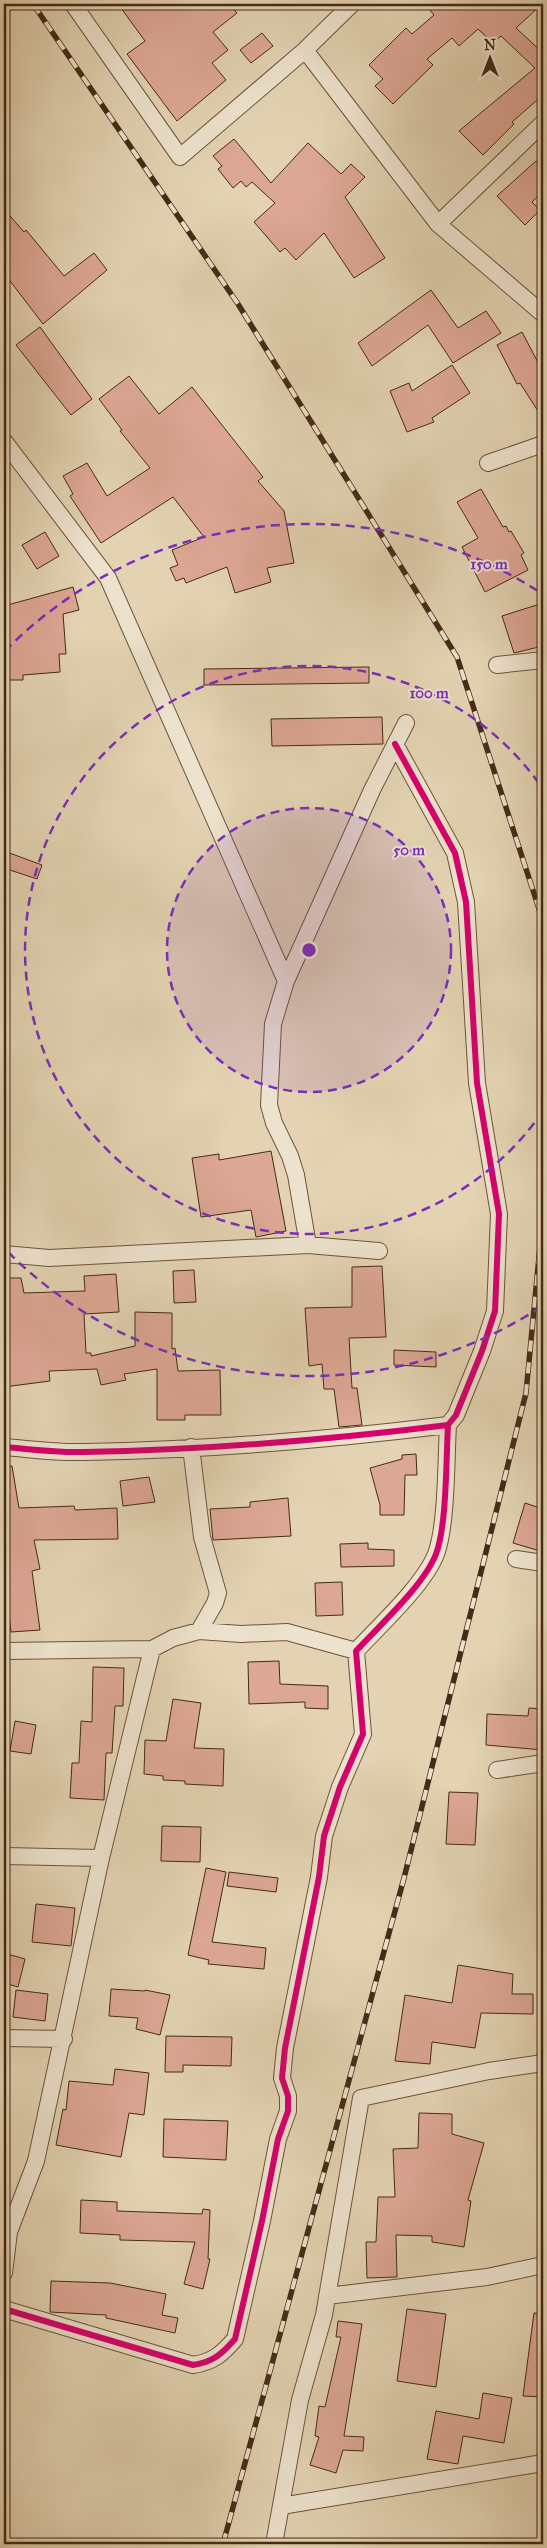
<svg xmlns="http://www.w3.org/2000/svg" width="547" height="2548" font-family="'IM FELL Great Primer',serif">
  <rect width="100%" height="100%" fill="#e3d3b2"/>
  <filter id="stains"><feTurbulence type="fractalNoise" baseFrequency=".004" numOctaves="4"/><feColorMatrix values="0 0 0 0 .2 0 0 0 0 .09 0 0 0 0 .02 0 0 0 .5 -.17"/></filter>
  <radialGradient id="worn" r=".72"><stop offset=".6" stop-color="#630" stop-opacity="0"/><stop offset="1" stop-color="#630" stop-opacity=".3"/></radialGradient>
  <path fill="#dda795" stroke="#452a15" d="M118 4H229L237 13 213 32 228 50 212 63 226 80 177 121 127 54 145 41Z
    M425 4H542L516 28 543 53V95L512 122 514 124 483 155 459 131 535 68 501 36 493 43 478 29 459 46 452 38 427 59 433 65 393 104 375 86 383 79 369 65 406 28 412 34 434 15Z
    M262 33 273 46 251 63 240 50Z
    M234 139 271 183 308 143 341 174 351 164 365 177 345 197 385 258 354 278 324 233 296 260 285 248 280 252 254 222 275 203 252 182 246 187 241 181 233 188 218 169 222 166 213 156Z
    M536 161 543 169V191L532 202 540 210 525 225 497 196Z
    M4 209 24 232 26 230 64 276 94 253 107 270 43 324 4 273Z
    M431 290 458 328 486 311 501 333 453 363 428 325 372 366 358 343Z
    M40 327 92 399 71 415 16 345Z
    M522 332 543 372V419L520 383 517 384 497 345Z
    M452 365 470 393 432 418 434 422 407 432 390 391 409 383 412 391Z
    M129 376 159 414 192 387 263 477 258 481 284 511 294 563 267 568 271 582 235 593 227 567 186 583 184 578 176 581 170 568 178 565 172 550 204 537 173 497 101 543 70 496 73 494 63 476 87 463 107 496 150 468 120 431 122 430 99 399Z
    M481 489 503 527 506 526 509 532 511 531 524 553 521 555 528 570 485 592 462 547 478 538 457 502Z
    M45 532 59 556 37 569 22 545Z
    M73 587 79 610 63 614 66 654H59L60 672 23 675V680H4V606Z
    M543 603V646L514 653 502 616Z
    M369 667V683L204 685V669Z
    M382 717 383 744 272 746 271 719Z
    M4 851 42 865 37 879 4 868Z
    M271 1151 286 1231 256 1237 251 1210 201 1217 192 1158 219 1154V1160Z
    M382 1266 386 1337 349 1338 352 1388H357L362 1425 339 1427 334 1389H324L322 1364 309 1366 305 1308 352 1307V1267Z
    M194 1270 196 1302 174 1303 173 1271Z
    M116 1274 119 1312 84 1314 86 1353H91V1356L135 1346V1312L172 1313V1349L175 1348 178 1371 220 1370 221 1415H185V1420H157V1369L124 1374 126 1380 101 1385 97 1369 49 1371 50 1381 4 1387V1278H21L24 1293 85 1291 84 1276Z
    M394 1350 436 1352V1367L394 1365Z
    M416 1454 417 1475H405L404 1515H380V1505L370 1468 402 1459V1455Z
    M4 1466H12L19 1508 74 1506 75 1510 117 1508 118 1539 34 1540 40 1569 32 1571 40 1630 11 1632 4 1575Z
    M149 1477 155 1502 123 1506 120 1481Z
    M288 1498 291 1536 213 1540 210 1509 250 1507V1502Z
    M525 1503 543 1509V1541L540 1551 513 1543Z
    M368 1543V1549L394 1550V1566L341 1567 340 1544Z
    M342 1582 343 1615 316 1616 315 1583Z
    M279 1661 280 1684 328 1686V1709L305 1708V1702L249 1704 248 1662Z
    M93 1667 124 1668 123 1706H115L112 1753H106L104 1800 70 1798 72 1763H79L81 1721 92 1722Z
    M173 1699 201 1703 194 1748 224 1749 223 1786 185 1784V1781L163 1780V1776L144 1774 145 1740 166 1741Z
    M529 1708 543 1709V1750L486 1745 487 1714 528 1716Z
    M15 1721 36 1725 31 1754 10 1751Z
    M449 1792 478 1793 475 1845 446 1844Z
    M162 1826 201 1827 200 1862 161 1861Z
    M206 1868 226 1872 212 1942 266 1948 264 1969 208 1964 209 1960 188 1955Z
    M229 1872 278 1878 276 1892 227 1886Z
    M36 1904 75 1908 71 1946 32 1942Z
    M4 1953 25 1959 18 1987 4 1983Z
    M458 1965 513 1974 512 1994H533V2014L481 2013 475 2048 432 2042 430 2064 395 2061 405 1995 452 2003Z
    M111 1989 145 1991V1990L170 1995 160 2035 136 2029 138 2018 109 2016Z
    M16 1990 48 1994 45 2021 13 2017Z
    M166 2036 232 2037 231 2066 183 2065V2072H165Z
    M115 2069 149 2073 144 2115 129 2113 121 2157 56 2145 63 2109 66 2110 69 2081 113 2085Z
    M419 2113 452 2114V2134L484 2143 468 2200 471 2201 464 2247 432 2242V2236L396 2235 397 2277 367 2278 366 2242H376L378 2197H395L393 2149 418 2148Z
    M164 2119 228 2121 226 2160 163 2157Z
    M81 2200 117 2202V2211L202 2214 203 2209 210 2210 208 2259H210L203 2289 184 2284 195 2242 120 2240V2235L80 2233Z
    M51 2281 110 2283 166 2294 162 2315 178 2318 175 2333 106 2318V2315L50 2312Z
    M407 2309 446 2314 436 2387 397 2381Z
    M534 2313 543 2314V2397L523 2396Z
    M338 2321 362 2324 344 2436 364 2437 363 2451 343 2450 336 2473 310 2465 319 2437 315 2436 319 2406 325 2407 341 2337H336Z
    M483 2393 512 2398 504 2443 463 2436 458 2464 427 2459 436 2411 479 2419Z"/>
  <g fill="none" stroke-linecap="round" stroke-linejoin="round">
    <defs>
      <path id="street" d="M73 4 180 157 305 50 352 4
        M305 50 438 224 543 314
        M438 224 543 123
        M4 441 108 578 286 981 273 1024 269 1105 274 1123 290 1156 296 1175 308 1245
        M488 463 543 444
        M497 665 543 660
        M286 981 372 790 406 723
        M4 1254 49 1258 308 1245 379 1251
        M4 1447C30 1449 57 1453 84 1452 205 1450 327 1440 448 1425L456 1415 482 1351 495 1311 499 1214 477 1083 466 902 455 853 395 744
        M191 1447 202 1537 218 1593 215 1603 199 1631
        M516 1559 543 1563
        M4 1651 152 1649 173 1638 199 1631 241 1634 287 1632 356 1651
        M497 1770 543 1763
        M4 1856 101 1858
        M4 2038 64 2039
        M4 2273 9 2232 36 2161 101 1858 152 1649
        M327 2296 487 2277 543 2265
        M4 2309 193 2365C213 2362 222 2354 235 2339L262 2221 278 2139 288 2111V2096L282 2078 285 2048 319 1877 324 1836 340 1787 363 1734 356 1651C380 1625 424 1585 436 1554 447 1525 446 1458 448 1425
        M281 2506 543 2463
        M274 2544 300 2400 324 2315 361 2098 489 2071 543 2063"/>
    </defs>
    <use href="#street" stroke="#6c543c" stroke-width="18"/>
    <use href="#street" stroke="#ede2cd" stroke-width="16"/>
    <defs>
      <path id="rail" d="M33 4 238 304 457 657 543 921
        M223 2544 404 1878 526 1393 543 1215"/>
    </defs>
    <use href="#rail" stroke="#452a15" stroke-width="5.5"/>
    <use href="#rail" stroke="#ede2cd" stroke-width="4" stroke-dasharray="11" stroke-linecap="butt"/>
    <defs>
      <path id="cycleway" d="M4 1447C30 1449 57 1453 84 1452 205 1450 327 1440 448 1425L456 1415 482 1351 495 1311 499 1214 477 1083 466 902 455 853 395 744
        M4 2309 193 2365C213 2362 222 2354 235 2339L262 2221 278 2139 288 2111V2096L282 2078 285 2048 319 1877 324 1836 340 1787 363 1734 356 1651C380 1625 424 1585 436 1554 447 1525 446 1458 448 1425"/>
    </defs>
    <use href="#cycleway" stroke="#ede2cd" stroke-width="9"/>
    <use href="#cycleway" stroke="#d6006c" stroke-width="6"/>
  </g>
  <circle cx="309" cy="950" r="142" fill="#7b2cbf" fill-opacity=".12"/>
  <g fill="none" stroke="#7b2cbf" stroke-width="2.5" stroke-dasharray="9 6">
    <circle cx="309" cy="950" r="142"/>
    <path d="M543 1111A284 284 0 1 1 543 789"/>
    <path d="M541 1307A426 426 0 0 1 5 1249M5 651A426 426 0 0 1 541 593"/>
  </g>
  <circle cx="309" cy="950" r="8" fill="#7b2cbf" stroke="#ede2cd" stroke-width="2.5"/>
  <g font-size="15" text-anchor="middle" font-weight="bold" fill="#7b2cbf" stroke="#ede2cd" stroke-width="4" stroke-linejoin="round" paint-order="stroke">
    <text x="489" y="569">150 m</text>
    <text x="429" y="698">100 m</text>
    <text x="409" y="855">50 m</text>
  </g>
  <rect width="547" height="2548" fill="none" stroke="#e3d3b2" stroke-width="20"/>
  <rect x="5" y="5" width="537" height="2538" fill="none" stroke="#452a15" stroke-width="2.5"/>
  <rect x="10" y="10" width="527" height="2528" fill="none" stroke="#452a15"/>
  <g transform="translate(490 58)" stroke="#ede2cd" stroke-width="4" paint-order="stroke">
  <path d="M0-4L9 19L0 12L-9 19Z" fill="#452a15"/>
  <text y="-8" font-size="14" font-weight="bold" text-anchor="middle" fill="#452a15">N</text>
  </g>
  <rect width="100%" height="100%" filter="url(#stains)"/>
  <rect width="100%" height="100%" fill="url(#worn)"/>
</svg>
